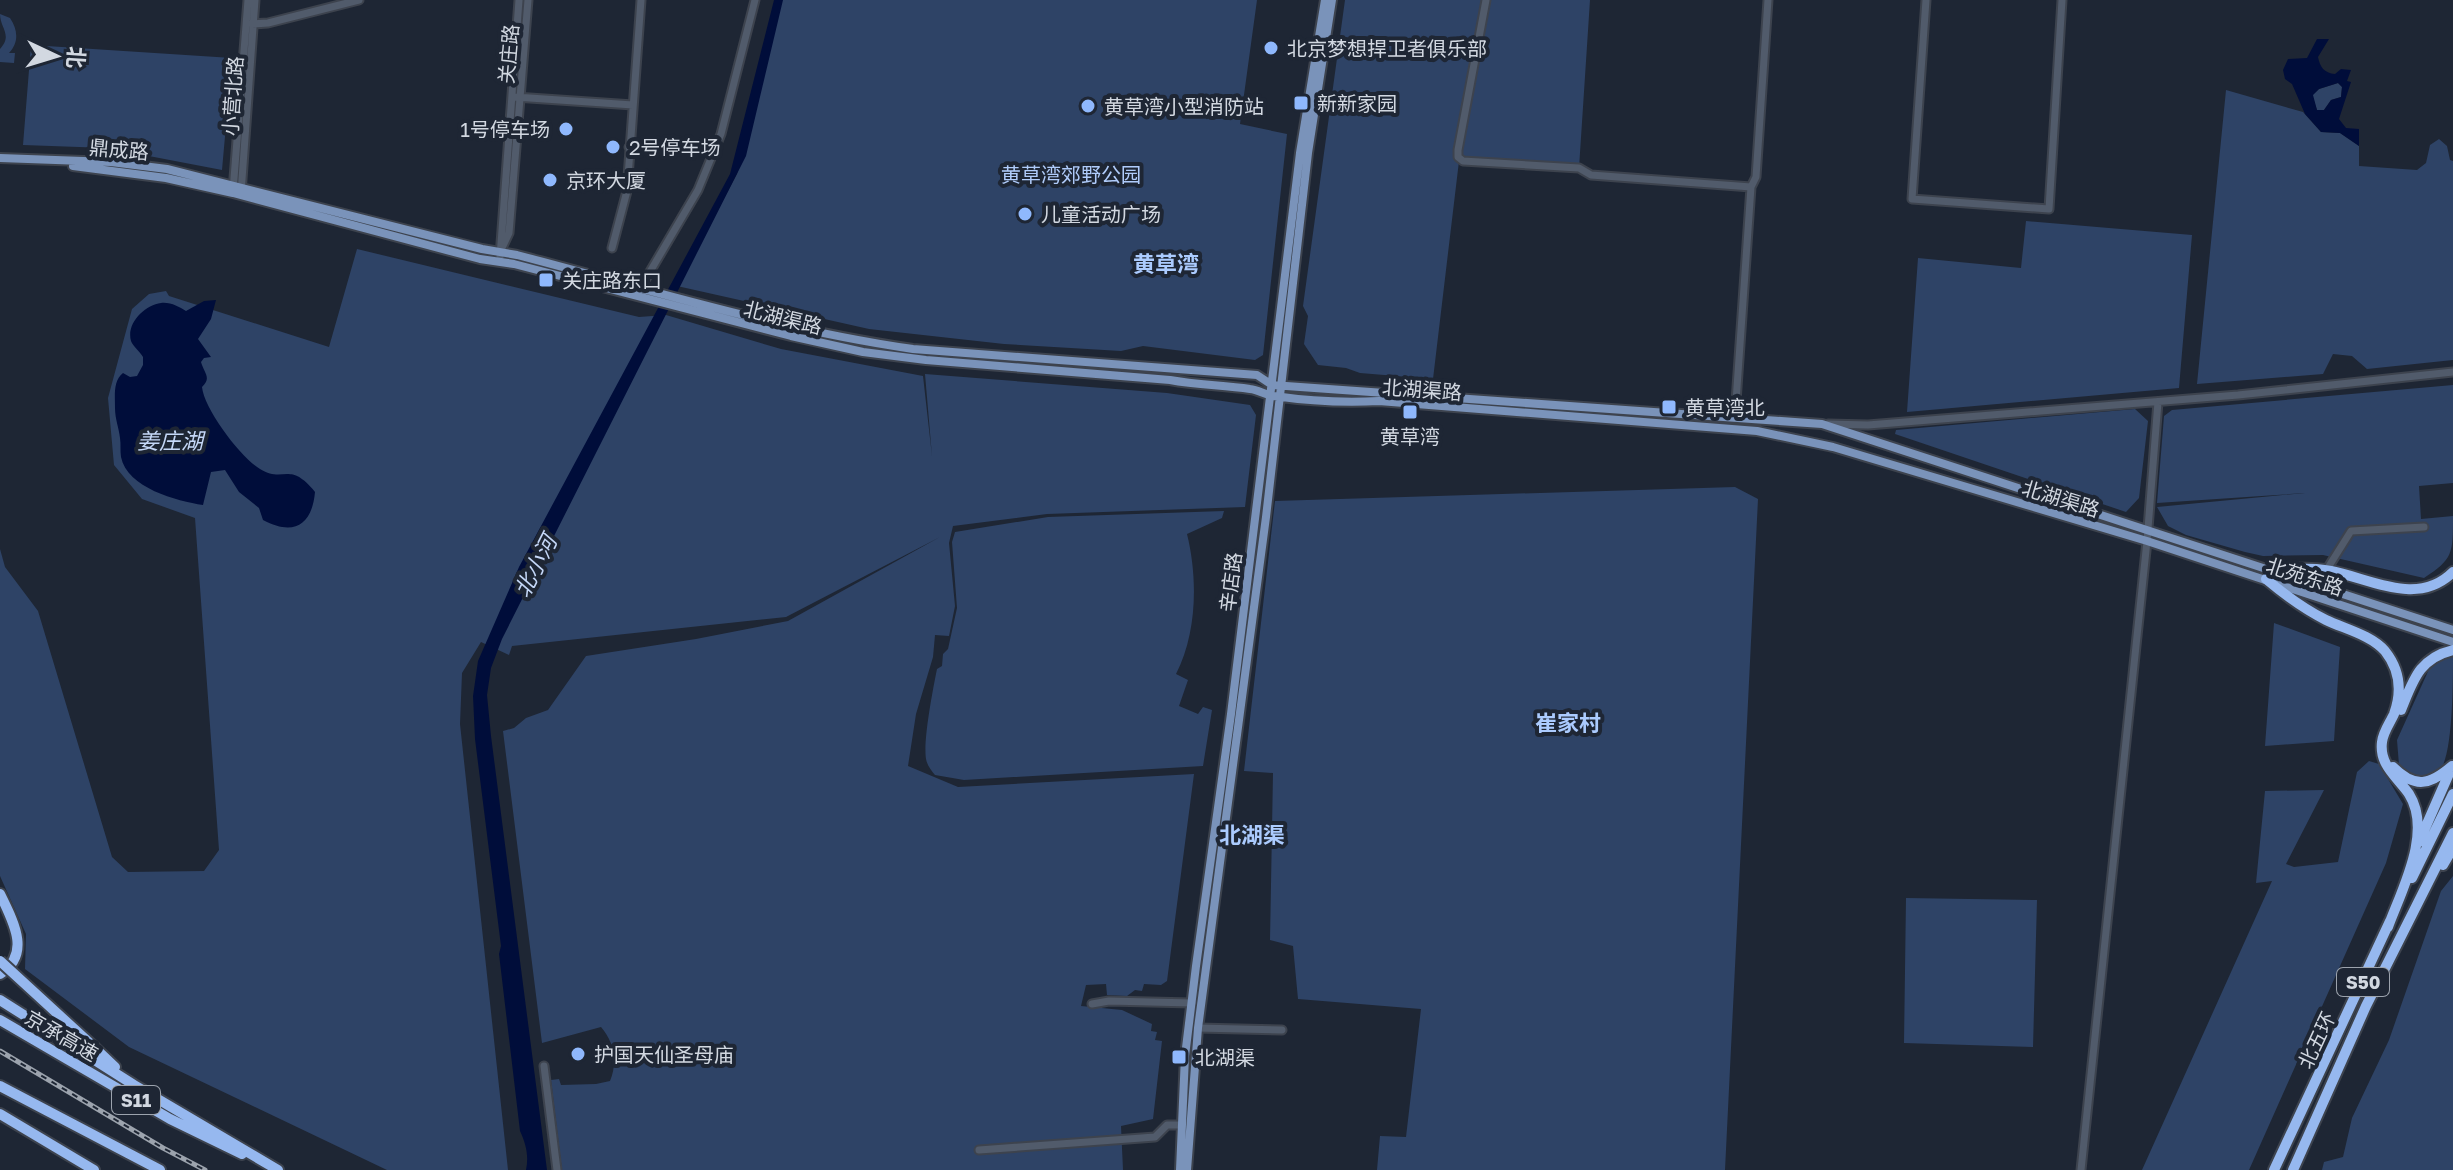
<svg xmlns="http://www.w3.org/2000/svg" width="2453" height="1170" font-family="'Golos Text','Noto Sans SC',sans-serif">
  <rect width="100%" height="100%" fill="#1e2634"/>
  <path fill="#2e4366" d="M781 0H1257L1240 124 1287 134 1263 355 1255 360 1143 346 1121 351 1004 344 869 329 677 286 737 174Z
    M1345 0H1590L1579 168 1459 161 1433 379 1360 373 1346 368 1318 365 1304 344 1308 316 1303 306Z
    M0 14 10 18C18 30 19 42 9 53H15L14 63 0 62V49C13 35 0 28 0 14Z
    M31 45 232 58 222 170 107 148 23 145Z
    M2338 83 2342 87 2341 97 2331 100 2324 110H2317L2312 95 2319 89Z
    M2226 90 2303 112 2321 132 2340 133 2359 146V166L2417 170 2426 163 2430 145 2439 139 2447 146 2450 160 2453 161V360L2367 369 2352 356 2333 354 2323 374 2197 384Z
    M2026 221 2192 235 2179 388 1907 412 1918 258 2021 268Z
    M357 249 639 317 666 315 781 349 923 376 932 456 925 374 1167 393 1250 405 1256 415 1245 507 1047 514 953 526 949 543 955 606 949 636 935 635 933 657 916 714 908 766 958 787 1194 774 1167 981 1161 985 1144 984 1142 991 1135 990 1127 996 1107 995 1106 984 1086 985 1081 1006 1122 1010 1152 1024 1151 1031 1157 1032 1155 1040 1162 1041 1153 1119 1121 1126 1123 1170H562L551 1080 559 1079 561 1085 596 1084 610 1081C618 1062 614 1042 601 1027L542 1043 503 731 514 728 526 718 548 710 586 656 696 639 788 621 940 537 786 617 512 646 509 655 481 642 462 673 460 724 508 1170H387L129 1047 25 969 26 934 0 876V549L5 567 38 611 112 857 128 872 204 871 219 850 195 518 142 499 114 465 108 398 132 309 149 294 166 291 169 296 329 347Z
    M2453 385V483L2419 486 2421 519 2453 516C2453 554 2453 559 2424 578L2323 555 2263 556 2245 552 2186 535 2168 526 2157 507 2305 493 2157 503 2164 416 2172 410Z
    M2135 409 2148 421 2139 498 2126 512 1895 434 1896 430Z
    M1735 487 1758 499 1725 1170H1377L1380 1136 1406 1137 1421 1009 1298 999 1293 946 1270 940 1273 773 1244 771 1275 501Z
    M1224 511 1222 518 1187 534C1198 578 1197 634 1176 674L1188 680 1179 706 1198 714 1203 707 1212 710 1203 766 964 780 935 775C931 770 927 765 926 759 923 740 933 689 937 669L942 666 943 654 948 649 957 608 952 542 955 532 1048 517Z
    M2274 623 2340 647 2334 741 2265 746Z
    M2448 657H2453C2453 682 2453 755 2440 770 2430 777 2421 777 2410 775L2399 765 2397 740 2430 667Z
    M2369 761 2379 764 2403 804 2386 863 2249 1170H2142L2272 881 2256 883 2265 791 2324 790 2286 864 2294 867 2338 862 2357 772Z
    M2453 876V1170H2322L2324 1162 2343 1157 2352 1118 2389 1040 2441 891Z
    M1906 898 2037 900 2033 1047 1904 1043Z"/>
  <path fill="#000d3a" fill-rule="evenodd" d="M774 0H783L746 156 502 639 491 668 487 695 491 736 547 1170H526C529 1156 526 1144 520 1131L499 954 501 946 475 739 473 696 478 661 519 567 730 174Z
    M2317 39H2329L2318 57C2320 67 2324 73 2335 74L2341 69 2351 70 2347 81 2351 82 2339 119 2346 128 2359 129V146L2340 133 2321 132 2305 114 2292 84 2285 79 2283 70 2288 59 2307 58ZM2338 83 2342 87 2341 97 2331 100 2324 110H2317L2313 95 2319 89Z
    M216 300 211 319 198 339 211 357 204 358 201 362C204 373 212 378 202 387 204 409 241 458 260 469 284 484 289 460 315 492 312 526 293 536 263 520L259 508 239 492 225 470 211 472 203 505C177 501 127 488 121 457 120 451 121 444 120 438 119 428 115 419 115 408 115 395 113 381 123 373L130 377 137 376 143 365V357C140 352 133 346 131 341 126 323 145 305 161 303 171 302 179 307 186 311L204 301Z"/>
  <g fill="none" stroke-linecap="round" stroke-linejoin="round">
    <defs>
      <path id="minor" d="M1486 0 1458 150V157L1463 161 1579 168 1591 175 1751 187
        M1926 0 1912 199 2049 209 2062 0
        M252 24 268 23 359 0
        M515 97 633 105
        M629 147 714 152
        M233 191 248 0
        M241 193 255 0
        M612 248 627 191 641 0
        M501 250 509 233 528 0
        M500 257 519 0
        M641 287 698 190 721 134 755 0
        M1735 416 1751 187 1756 177 1768 0
        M1828 424 1868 425 2238 395 2453 372
        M2329 566 2351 531 2424 527
        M1092 1004 1109 1001 1192 1003
        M1198 1028 1282 1030
        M544 1066 557 1170
        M979 1150 1155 1137 1167 1125H1182
        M2081 1170 2147 541 2158 402"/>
      <path id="major" d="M0 158 111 162 167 169 482 249 517 255C647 289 780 330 913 349L1257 375 1272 385 1822 424 2453 630
        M73 166 166 178 233 193 480 259 514 264 791 336 863 352 926 360 1170 380C1197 385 1223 385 1250 389 1259 390 1265 395 1274 396 1309 401 1344 403 1379 401L1757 431 1833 447 2147 541 2453 642
        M1180 1170 1185 1056 1196 966 1231 714 1300 153 1325 0
        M1187 1170 1198 1028 1266 517 1308 153 1332 0"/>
      <path id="highway" d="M2269 569C2289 569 2311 567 2331 571 2372 579 2418 607 2453 572
        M2266 579C2285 595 2304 609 2326 620 2345 629 2371 635 2385 651 2400 670 2402 692 2394 714 2390 723 2383 732 2382 742 2379 765 2397 777 2409 794 2433 832 2402 889 2388 927
        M2401 710C2413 681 2419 658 2453 650
        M2393 767C2415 789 2430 785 2452 766
        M2419 842 2451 769
        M2443 865 2453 848
        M2412 878 2453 794
        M0 894C13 921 32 954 0 974
        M0 1000 134 1085 278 1170
        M0 1020 170 1119 242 1154
        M95 1048 115 1067
        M0 1086 160 1170
        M0 1114 94 1170
        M2274 1170 2390 921
        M2293 1170 2366 1006 2453 833"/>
    </defs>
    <use href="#minor" stroke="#3d434e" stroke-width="11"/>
    <use href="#major" stroke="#3d434e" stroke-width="12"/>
    <use href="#highway" stroke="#3d434e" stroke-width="14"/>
    <use href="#minor" stroke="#515b6b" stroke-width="7"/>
    <use href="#major" stroke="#7a93ba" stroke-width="8"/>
    <use href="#highway" stroke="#96b8ef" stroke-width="10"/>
    <defs>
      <path id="rail" d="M0 1051 163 1148 205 1170"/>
    </defs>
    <use href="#rail" stroke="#9ca3ad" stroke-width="5"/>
    <use href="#rail" stroke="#1e2634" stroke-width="2" stroke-dasharray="6" stroke-linecap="butt"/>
    <defs>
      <path id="highway-bridge" d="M0 961 95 1048"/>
    </defs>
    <use href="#highway-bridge" stroke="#3d434e" stroke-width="14" stroke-linecap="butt"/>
    <use href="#highway-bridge" stroke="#96b8ef" stroke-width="10"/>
  </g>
  <g fill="#8fb8fd" stroke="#1e2634" stroke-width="3">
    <circle cx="1271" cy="48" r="8"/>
    <rect x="1293" y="95" width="16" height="16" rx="4"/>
    <circle cx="1088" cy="106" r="8"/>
    <circle cx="566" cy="129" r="8"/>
    <circle cx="613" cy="147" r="8"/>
    <circle cx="550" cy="180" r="8"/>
    <circle cx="1025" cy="214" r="8"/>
    <rect x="538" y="272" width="16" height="16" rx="4"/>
    <rect x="1661" y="399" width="16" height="16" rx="4"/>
    <rect x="1402" y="404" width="16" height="16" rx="4"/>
    <circle cx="578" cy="1054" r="8"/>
    <rect x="1171" y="1049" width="16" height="16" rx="4"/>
  </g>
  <g text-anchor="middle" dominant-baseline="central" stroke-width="8" stroke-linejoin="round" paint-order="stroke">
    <g fill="#1e2634" stroke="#9ca3ad" stroke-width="2">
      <rect x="2337" y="968" width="52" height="28" rx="6"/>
      <rect x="112" y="1086" width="48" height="28" rx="6"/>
    </g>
    <g font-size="18" font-weight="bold" fill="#d2d8e1">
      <text x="2363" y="982">S50</text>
      <text x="136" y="1100">S11</text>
    </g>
    <g font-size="20" fill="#d2d8e1" stroke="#1e2634" text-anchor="start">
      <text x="1287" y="48">北京梦想捍卫者俱乐部</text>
      <text x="1317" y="103">新新家园</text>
      <text x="1104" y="106">黄草湾小型消防站</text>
      <text x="550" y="129" text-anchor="end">1号停车场</text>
      <text x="629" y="147">2号停车场</text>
      <text x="566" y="180">京环大厦</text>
      <text x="1041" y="214">儿童活动广场</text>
      <text x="562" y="280">关庄路东口</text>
      <text x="1685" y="407">黄草湾北</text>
      <text x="1410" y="436" text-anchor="middle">黄草湾</text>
      <text x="594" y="1054">护国天仙圣母庙</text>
      <text x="1195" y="1057">北湖渠</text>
    </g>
    <g font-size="20" fill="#d2d8e1" stroke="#1e2634">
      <text transform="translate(508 54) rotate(-85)">关庄路</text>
      <text transform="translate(232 96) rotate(-86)">小营北路</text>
      <text transform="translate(119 149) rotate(5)">鼎成路</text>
      <text transform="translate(783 317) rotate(14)">北湖渠路</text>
      <text transform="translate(1422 389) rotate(4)">北湖渠路</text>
      <text transform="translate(2061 498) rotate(17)">北湖渠路</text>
      <text transform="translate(2305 576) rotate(18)">北苑东路</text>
      <text transform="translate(1230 582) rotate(-83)">辛店路</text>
      <text transform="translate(62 1035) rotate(30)">京承高速</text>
      <text transform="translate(2316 1040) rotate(-65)">北五环</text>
    </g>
    <g font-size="20" fill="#b0ccfb" stroke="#1e2634">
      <text x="1071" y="174">黄草湾郊野公园</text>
    </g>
    <g font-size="22" font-weight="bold" fill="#abcbfe" stroke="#1e2634">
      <text x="1166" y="263">黄草湾</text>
      <text x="1568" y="722">崔家村</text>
      <text x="1252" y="834">北湖渠</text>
    </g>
    <g font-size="22" font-style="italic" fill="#c4d7f7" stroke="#1e2634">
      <text x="170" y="440">姜庄湖</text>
      <text transform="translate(535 566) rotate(-63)">北小河</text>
    </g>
  </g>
  <g transform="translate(56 56) rotate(94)" stroke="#1e2634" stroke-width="6" paint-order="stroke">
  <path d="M0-6L14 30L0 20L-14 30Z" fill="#d2d8e1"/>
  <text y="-12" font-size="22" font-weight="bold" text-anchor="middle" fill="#d2d8e1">北</text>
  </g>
</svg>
